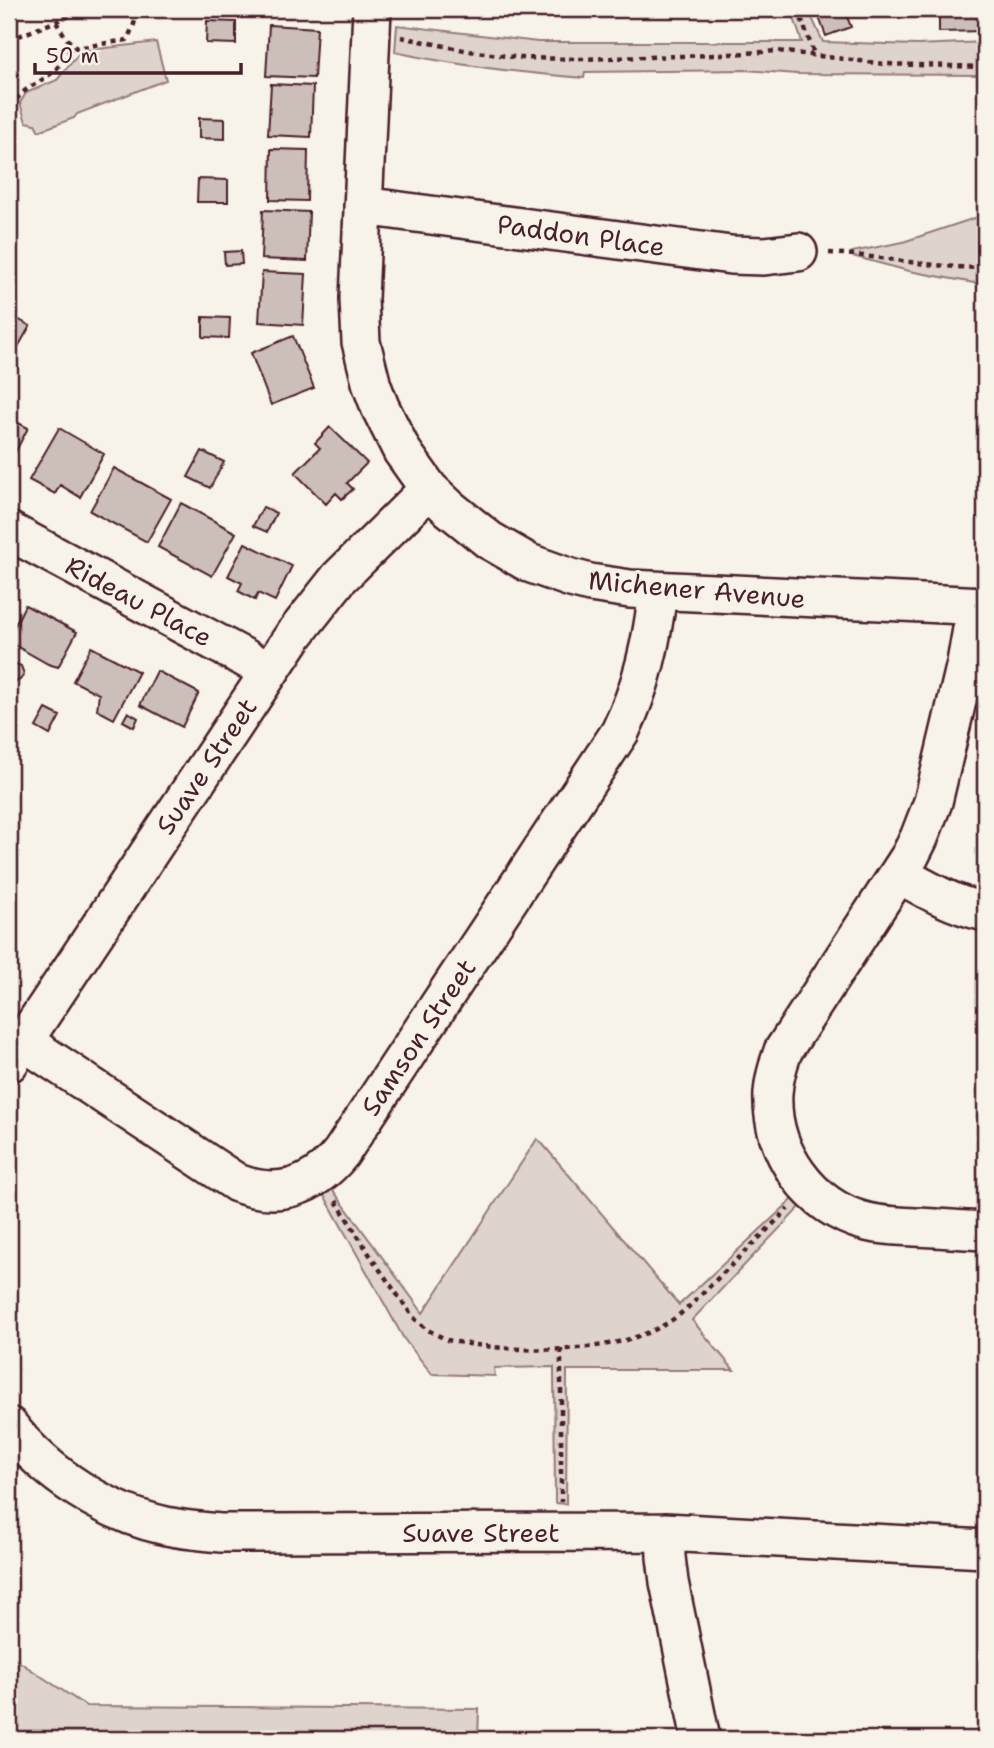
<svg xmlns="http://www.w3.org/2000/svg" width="994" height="1748" font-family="'Shantell Sans',sans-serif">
  <rect width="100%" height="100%" fill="#f7f3e8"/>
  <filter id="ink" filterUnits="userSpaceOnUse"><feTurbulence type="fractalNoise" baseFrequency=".0143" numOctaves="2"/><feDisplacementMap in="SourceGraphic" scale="14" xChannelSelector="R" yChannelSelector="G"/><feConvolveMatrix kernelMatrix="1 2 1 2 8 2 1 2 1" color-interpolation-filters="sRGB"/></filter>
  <g filter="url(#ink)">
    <path fill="#ded4cc" stroke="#947a7c" stroke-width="2" d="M791 9H808L823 42 917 45 985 42V75L797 74 745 70 585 72 584 78C521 73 458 66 395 52L397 25 538 42H802Z
      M156 42 166 80 77 114 74 118 39 131 35 124 26 122 20 103 26 93 57 80 81 51Z
      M985 182V285L909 271 852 256V252L903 242 981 216Z
      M537 1139 541 1142 679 1305 793 1199 800 1207 692 1320 734 1370H567L566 1504 555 1503 554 1367 494 1368 495 1376 432 1374 404 1339 324 1195 332 1189 423 1313Z
      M9 1655 86 1706 479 1709 478 1739H9Z"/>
    <path fill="#ccbfb9" stroke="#4a1f2b" stroke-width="2" d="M758 9H778L779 13 760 16Z
      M816 9H844L851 27 826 36Z
      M939 9H985V31L939 32Z
      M207 21 236 22V44L206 43Z
      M269 25 317 28 314 78 266 76Z
      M271 84 313 86 311 137 268 135Z
      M199 118 225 119V139L199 138Z
      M271 149 308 150 307 201 270 200Z
      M198 179 228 180V202H197Z
      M263 210 309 212 307 261 261 259Z
      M241 251 242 264 225 265 224 252Z
      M262 272 306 274 303 325 259 322Z
      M14 317 30 326 14 354 9 351V327Z
      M203 317 230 318 229 338 203 337Z
      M293 336 314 388 271 405 251 353Z
      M9 418 28 428 10 462H9Z
      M330 427 367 463 347 483 353 489 342 499 336 493 326 504 295 473 320 448 315 443Z
      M59 428 104 454 80 497 60 485 55 494 29 480Z
      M202 451 224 462 210 488 188 477Z
      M114 468 171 499 147 542 90 511Z
      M181 503 236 533 212 576 158 547Z
      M263 507 276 513 267 532 253 526Z
      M245 543 292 566 275 601 258 593 255 600 238 591 242 583 228 576Z
      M25 605 77 632 58 667 48 664 9 642V637Z
      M91 647 139 672 114 719 97 710 99 694 73 681Z
      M16 664 21 666 24 674 20 680 15 682 9 680V665Z
      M157 671 199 693 182 727 140 705Z
      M46 709 60 716 50 735 36 727Z
      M128 712 138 718 134 727 123 721Z"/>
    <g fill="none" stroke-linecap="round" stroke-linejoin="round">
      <defs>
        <path id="minor" d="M372 9 359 299 361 342 372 386 380 407 402 451 429 489 449 508 489 540 529 563 571 578 590 583 630 589 985 606
          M363 206 731 255 764 256 798 252
          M9 531 269 671
          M976 606 966 663 933 802 919 838 910 856 783 1051C778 1065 774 1078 773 1093 770 1151 810 1208 867 1222 883 1226 899 1226 915 1227 939 1228 962 1230 985 1231
          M899 874C927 890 953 905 985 912
          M23 1041 237 1183C278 1199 314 1187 341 1153L620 732C642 687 652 641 658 591
          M9 1063 294 635 339 578 429 489
          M9 1426C46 1474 106 1513 166 1526 184 1530 202 1531 220 1533L665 1532 985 1549
          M665 1532 666 1557 669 1582 701 1739"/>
      </defs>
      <use href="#minor" stroke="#4a1f2b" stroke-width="42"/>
      <path stroke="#4a1f2b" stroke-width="4.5" stroke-dasharray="5 5" stroke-linecap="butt" d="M798 9 814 54
        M56 22 67 39 76 48 127 40 133 27 139 9
        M401 37 469 51 521 58 580 59 714 55 778 51 885 64 985 67
        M9 40 87 9
        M11 108C22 87 36 86 53 72 61 65 67 54 73 45
        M829 253C882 256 933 268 985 268
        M336 1201 373 1260 413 1317 426 1329 447 1340C511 1353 616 1358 672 1320 688 1309 702 1294 715 1281 740 1257 764 1233 788 1209
        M561 1349V1502"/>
      <use href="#minor" stroke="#f7f3e8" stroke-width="37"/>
    </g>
  </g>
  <g text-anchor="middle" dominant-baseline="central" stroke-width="7" stroke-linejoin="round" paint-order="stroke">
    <g font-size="26" fill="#4a1f2b" stroke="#f7f3e8">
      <text transform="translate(581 235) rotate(8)">Paddon Place</text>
      <text transform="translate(697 589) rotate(5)">Michener Avenue</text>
      <text transform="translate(139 601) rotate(28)">Rideau Place</text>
      <text transform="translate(206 766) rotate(-56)">Suave Street</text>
      <text transform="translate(418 1037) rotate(-56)">Samson Street</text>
      <text x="481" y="1532">Suave Street</text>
    </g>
  </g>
  <rect width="994" height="1748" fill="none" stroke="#f7f3e8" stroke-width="35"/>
  <rect x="18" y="18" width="959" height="1713" fill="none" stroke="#4a1f2b" stroke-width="2.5" filter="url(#ink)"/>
  <path d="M35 63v10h206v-10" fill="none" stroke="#4a1f2b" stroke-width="3.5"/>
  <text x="46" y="63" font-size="21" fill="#4a1f2b" stroke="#f7f3e8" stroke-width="5" paint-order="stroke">50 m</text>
</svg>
